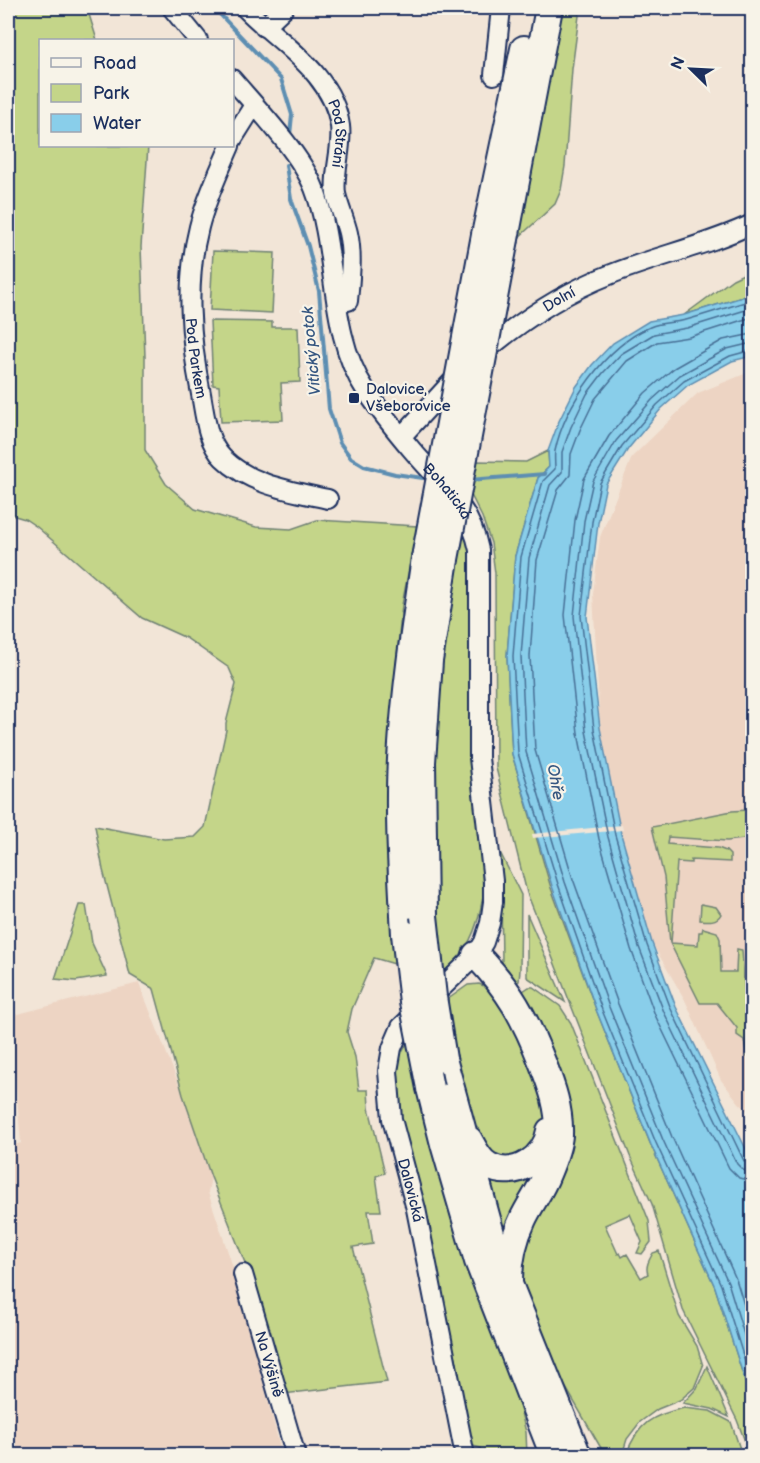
<svg xmlns="http://www.w3.org/2000/svg" width="760" height="1463" font-family="'Balsamiq Sans',sans-serif">
  <rect width="100%" height="100%" fill="#f2e5d7"/>
  <filter id="ink" filterUnits="userSpaceOnUse"><feTurbulence type="fractalNoise" baseFrequency=".0167" numOctaves="2"/><feDisplacementMap in="SourceGraphic" scale="12" xChannelSelector="R" yChannelSelector="G"/><feConvolveMatrix kernelMatrix="1 2 1 2 8 2 1 2 1" color-interpolation-filters="sRGB"/></filter>
  <g filter="url(#ink)">
    <path fill="#edd4c3" d="M752 371V1114L740 1104 721 1080 685 1000 652 943 621 834 600 728 593 594 600 537 632 457 698 393Z
      M139 983 183 1095 211 1177 208 1192 234 1270 282 1455 8 1456V1147L21 1143 10 1016Z"/>
    <path fill="#c4d589" stroke="#708274" stroke-width="1.5" d="M8 8H87L97 40H40V146H148L141 247 145 357V450L166 484 195 509 256 527 291 529 317 520 417 526 402 605 389 735 388 869H391L398 965 374 958 352 1009 347 1032 355 1057 359 1090H368L369 1108 385 1173 376 1176 381 1211H368L373 1244 353 1247 387 1382 283 1394 249 1273 211 1177 183 1095 154 989 130 975 103 870 95 826 164 839 195 837 205 827 226 730V723L236 684 229 668 186 638 142 618 37 527 25 519 8 514Z
      M557 8H580L572 69 565 166 561 190 555 204 517 239Z
      M213 251 275 253 272 313 210 310Z
      M752 270V294L684 315 733 279Z
      M210 321 272 322V327H298L300 382 281 383 283 420 221 422 219 386 213 385Z
      M548 451 549 467 538 478 515 556 507 656 512 754 551 888 597 1012 650 1143 715 1287 752 1403V1455H750L737 1420 683 1310 652 1204 630 1156 537 918 527 893 496 768 495 573 491 543 482 517 469 491 475 461 526 462Z
      M462 520 472 550 483 897C477 931 468 952 441 975L430 870 436 678Z
      M748 810 752 812V838L727 841 668 837 667 844 718 848 726 851 730 855V862L691 860V863L677 862 671 943 698 945 699 932H702L703 928 717 932 720 939 721 972H736L737 949 742 950 749 1057H747L744 1040 737 1035V1028L717 1003H700L670 943 664 877 652 827 732 811Z
      M497 846 521 895 520 970 519 981 515 984 505 973 502 963 501 891Z
      M701 904 716 907 721 914C717 922 708 921 700 920Z
      M79 905H86L92 943 107 976 76 981 55 979Z
      M527 914 565 1002 527 977Z
      M479 984 489 988 509 1005 546 1109 543 1133 517 1163 482 1153 459 1090 444 1002 468 985Z
      M529 987H533L560 1006 571 1023 649 1221 651 1242 642 1254 637 1253 642 1242 630 1214 605 1225 618 1254 620 1253 622 1257 627 1254 641 1278 648 1274C645 1267 649 1260 653 1253L659 1251 679 1316 697 1346 703 1366 694 1388 680 1400 658 1409 640 1422 627 1439 622 1455H605L562 1381 520 1276 518 1253 558 1182 556 1173 563 1148 521 994 523 991Z
      M411 1035 518 1401 526 1432 527 1455H483L480 1448 469 1445 455 1372 458 1371 456 1357H452L395 1090 400 1049 403 1051Z
      M538 1166 504 1237 487 1179Z
      M707 1366 729 1417 712 1409 683 1403 697 1388Z
      M684 1408 710 1411 731 1422 742 1455H626C638 1423 652 1415 684 1408Z"/>
    <path fill="#89ceea" stroke="#5d8eb2" stroke-width="1.5" d="M752 294V356L732 361 688 385 661 409 628 449 606 484 598 523 587 617 600 728 621 834 652 943 676 1007 747 1151 752 1167V1403L715 1287 651 1145 597 1012 552 886 512 754 507 656 515 556 538 478 549 467 548 451 559 421 576 387 592 365 613 343 649 321 684 315Z"/>
    <path fill="#f2e5d7" d="M622 825 623 830 533 838 532 834Z"/>
    <g fill="none" stroke-linecap="round" stroke-linejoin="round">
      <path stroke="#476f96" stroke-width="1.5" d="M752 300C730 306 709 314 686 320 675 323 661 322 650 327 606 346 565 404 555 451 554 456 555 463 555 469L543 481 521 557 513 656 518 753 558 884 602 1010 656 1143 721 1285 752 1384
        M752 308 687 328 654 334 621 354 603 373 587 394 571 427 562 452V472L550 485 529 558 521 656 526 752 565 882 609 1007 663 1140 728 1282 752 1361
        M752 317 689 337 657 342 627 361 595 399 580 430 571 454 570 475 558 490 537 560 530 656 535 750 573 879 618 1004 672 1137 736 1279 752 1331
        M752 334 723 340 674 368 645 393 609 436 584 479 575 520 565 615 578 733 599 839 631 949 655 1015 729 1168 739 1178 752 1181
        M752 343 727 349 680 375 652 400 616 441 593 481 584 521 574 616 586 731 608 837 639 947 664 1012 737 1164 743 1170 752 1172
        M752 350 730 356 684 381 657 405 622 446 600 483 592 522 581 616 594 729 615 835 647 945 671 1009 744 1161 748 1164 752 1165"/>
      <path stroke="#5d8eb2" stroke-width="4" d="M214 8 281 79 292 115 290 135
        M286 165 291 199 308 246 319 291 329 409 340 443 351 458 364 466 395 474 423 478
        M469 480 545 474"/>
      <defs>
        <g id="minor">
          <path d="M172 8 198 40"/>
          <path id="s1" d="M245 8C279 43 333 73 340 126 343 148 333 172 336 194 339 207 345 220 348 233 353 256 350 278 348 301L337 303"/>
          <path d="M264 27 284 8"/>
          <path d="M494 75 501 8"/>
          <path id="s2" d="M232 79C257 108 300 153 314 188 338 250 328 334 365 389 379 410 396 431 412 450 440 483 470 505 479 550V758L493 881V902L490 923 484 942 476 955 401 1027 392 1048 388 1071 392 1119 416 1209 465 1456"/>
          <path d="M232 140 254 105"/>
          <path id="s3" d="M230 146C219 172 206 199 199 227 185 282 190 339 201 394 205 416 207 442 223 458 250 485 292 491 328 499"/>
          <path id="s4" d="M481 355C518 323 563 293 609 275 656 256 706 246 752 224"/>
          <path d="M402 436 460 373"/>
          <path id="s5" d="M243 1274 296 1456"/>
        </g>
        <path id="highway" d="M485 235 524 49
          M505 239 549 8
          M424 916 422 762 429 661 445 559
          M405 934C402 876 398 817 401 759 405 692 415 625 425 558
          M476 955C510 990 525 1018 543 1064 552 1087 560 1109 559 1135 558 1148 552 1162 547 1174 541 1190 530 1204 523 1219 514 1238 509 1260 509 1281
          M443 1059 496 1252 578 1456
          M430 1088 444 1144 478 1261 554 1456
          M469 1140C474 1149 479 1161 489 1166 515 1180 546 1158 550 1131"/>
      </defs>
      <use href="#minor" stroke="#1b2f5e" stroke-width="22"/>
      <use href="#highway" stroke="#1b2f5e" stroke-width="30"/>
      <use href="#minor" stroke="#f7f3e8" stroke-width="18"/>
      <use href="#highway" stroke="#f7f3e8" stroke-width="26"/>
      <defs>
        <path id="highway-bridge" d="M425 558 485 235
          M445 559 505 239
          M424 916 433 997 443 1059
          M405 934 413 1002 430 1088"/>
      </defs>
      <use href="#highway-bridge" stroke="#1b2f5e" stroke-width="30" stroke-linecap="butt"/>
      <use href="#highway-bridge" stroke="#f7f3e8" stroke-width="26"/>
    </g>
  </g>
  <rect fill="#1b2f5e" stroke="#f7f3e8" stroke-width="2" x="348" y="392" width="12" height="12" rx="3"/>
  <g text-anchor="middle" dominant-baseline="central" stroke-width="4.5" stroke-linejoin="round" paint-order="stroke">
    <g font-size="15" fill="#1b2f5e" stroke="#f7f3e8">
      <text stroke="none"><textPath href="#s1" startOffset="162">Pod Strání</textPath></text>
      <text stroke="none"><textPath href="#s4" startOffset="96">Dolní</textPath></text>
      <text stroke="none"><textPath href="#s3" startOffset="219">Pod Parkem</textPath></text>
      <text stroke="none"><textPath href="#s2" startOffset="477">Bohatická</textPath></text>
      <text stroke="none"><textPath href="#s2" startOffset="1226">Dalovická</textPath></text>
      <text stroke="none"><textPath href="#s5" startOffset="94">Na Výšině</textPath></text>
    </g>
    <g font-size="15" fill="#1b2f5e" stroke="#f7f3e8" text-anchor="start">
      <text x="366" y="389">Dalovice,<tspan x="366" dy="17">Všeborovice</tspan></text>
    </g>
    <g font-size="16" font-style="italic" fill="#365781" stroke="#f7f3e8">
      <text transform="translate(312 351) rotate(-95)">Vitický potok</text>
      <text transform="translate(555 782) rotate(80)">Ohře</text>
    </g>
  </g>
  <rect width="760" height="1463" fill="none" stroke="#f7f3e8" stroke-width="30"/>
  <rect x="15" y="15" width="730" height="1433" fill="none" stroke="#1b2f5e" stroke-width="2" filter="url(#ink)"/>
  <rect x="39" y="39" width="195" height="108" fill="#f7f3e8" stroke="#9fa5b1" stroke-width="1.5"/>
  <rect x="51" y="58" width="30" height="9" fill="#f7f3e8" stroke="#9fa5b1" stroke-width="1.5"/>
  <text x="93" y="69" font-size="18" fill="#1b2f5e">Road</text>
  <rect x="51" y="84" width="30" height="18" fill="#c4d589" stroke="#9fa5b1" stroke-width="1.5"/>
  <text x="93" y="99" font-size="18" fill="#1b2f5e">Park</text>
  <rect x="51" y="114" width="30" height="18" fill="#89ceea" stroke="#9fa5b1" stroke-width="1.5"/>
  <text x="93" y="129" font-size="18" fill="#1b2f5e">Water</text>
  <g transform="translate(691 69) rotate(294)" stroke="#f7f3e8" stroke-width="4.5" paint-order="stroke">
  <path d="M0-4.5L10 22L0 15L-10 22Z" fill="#1b2f5e"/>
  <text y="-9" font-size="16" font-weight="bold" text-anchor="middle" fill="#1b2f5e">N</text>
  </g>
</svg>
